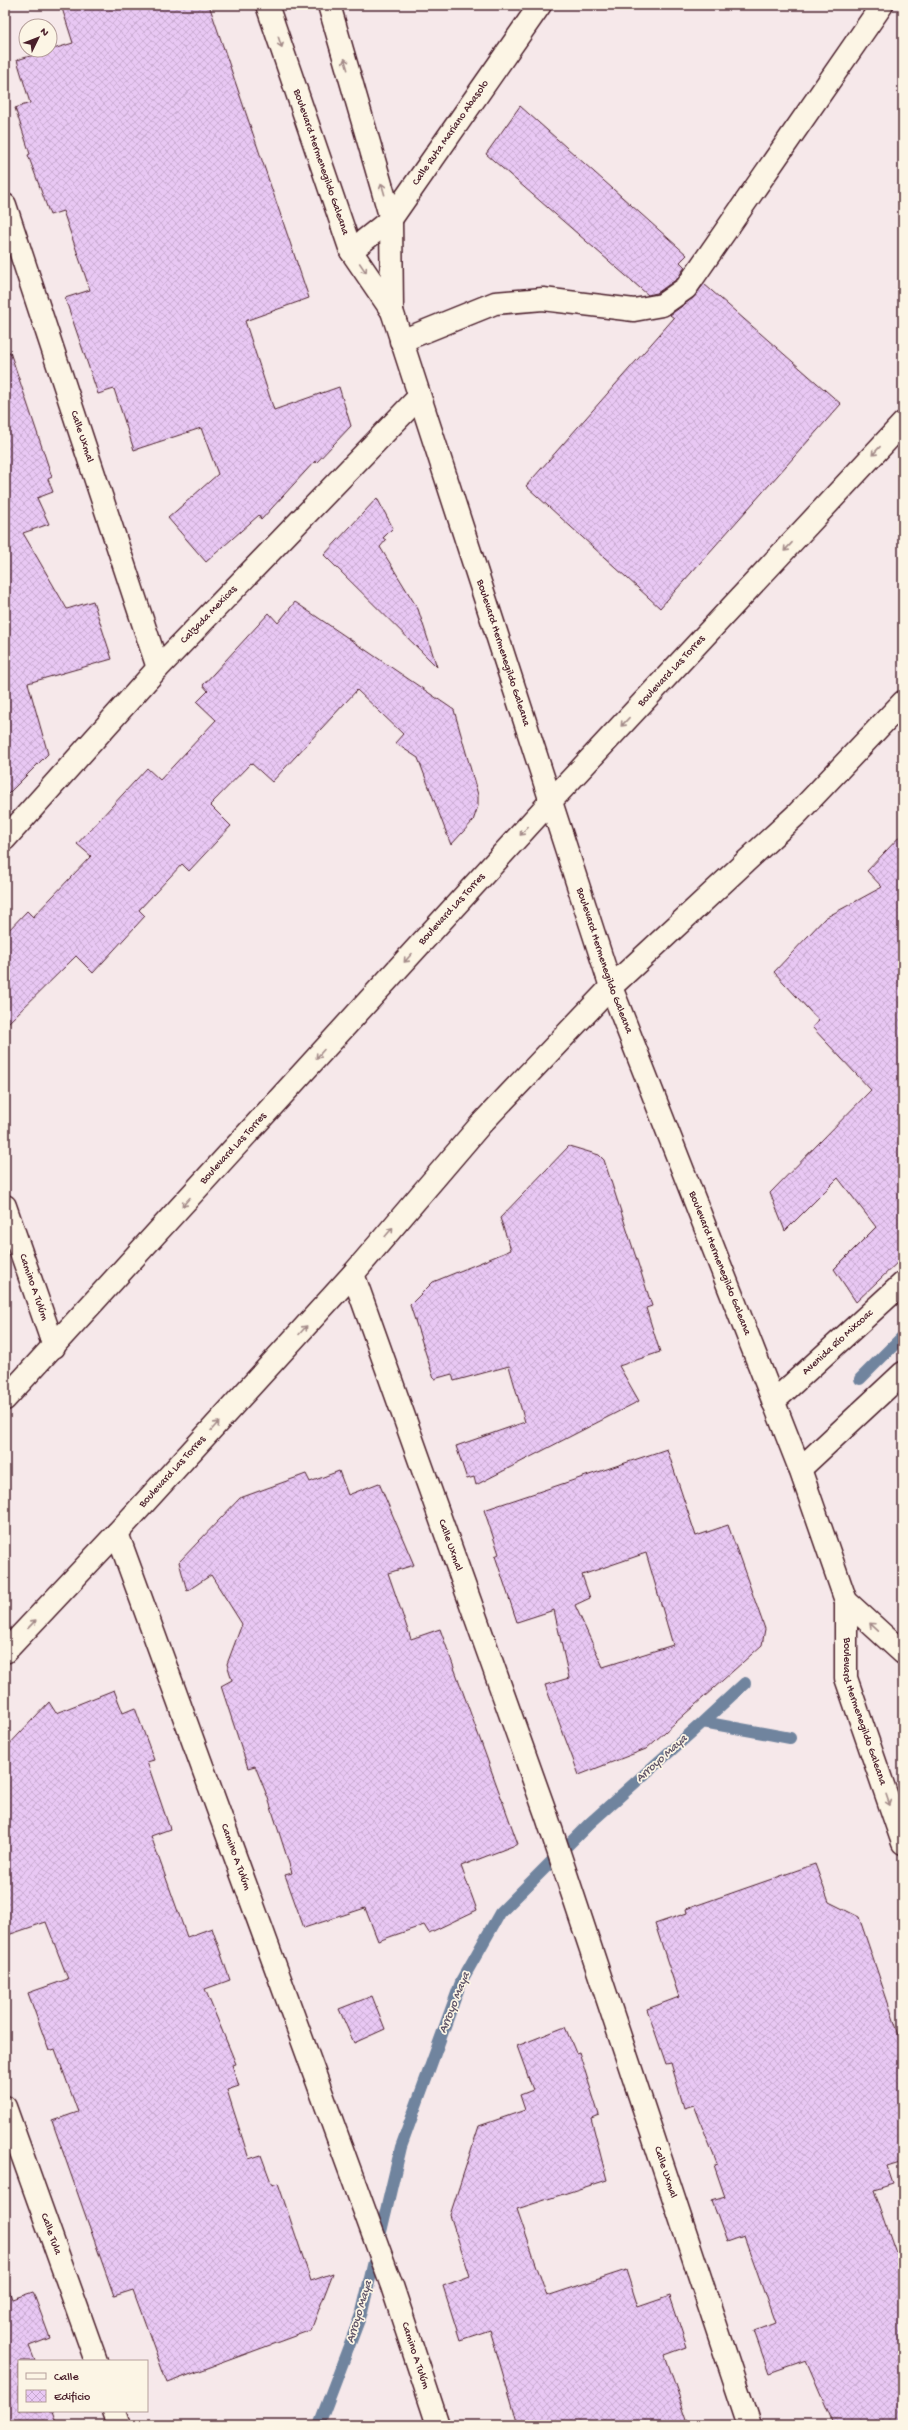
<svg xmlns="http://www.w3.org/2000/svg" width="908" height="2430" font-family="'Gochi Hand',sans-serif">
  <defs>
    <pattern id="building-cross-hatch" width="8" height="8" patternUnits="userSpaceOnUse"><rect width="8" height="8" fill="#e9c8f4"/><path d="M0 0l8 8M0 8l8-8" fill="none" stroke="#c9abd1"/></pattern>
  </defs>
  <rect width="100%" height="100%" fill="#f6e8ea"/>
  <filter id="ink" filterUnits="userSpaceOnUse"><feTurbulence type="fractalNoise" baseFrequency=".025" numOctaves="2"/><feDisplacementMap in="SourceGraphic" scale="8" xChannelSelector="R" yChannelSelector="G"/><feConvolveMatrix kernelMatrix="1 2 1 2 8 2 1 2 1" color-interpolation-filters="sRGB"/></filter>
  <g filter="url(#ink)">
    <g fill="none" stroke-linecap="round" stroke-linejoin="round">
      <path stroke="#70849e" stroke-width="12" d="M860 1379 903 1336
        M703 1722 745 1683
        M319 2425 362 2312 401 2147 461 1982 500 1913 590 1823 703 1722 790 1738"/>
    </g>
    <path fill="url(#building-cross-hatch)" stroke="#4a1f2b" fill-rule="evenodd" d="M61 5H209L309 298 245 321 274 410 339 387 351 426 316 463 315 461 261 520 259 515 206 562 168 518 218 474 201 428 134 450 114 389 98 394 65 298 90 290 63 211 50 215 28 155 30 154 15 108 30 103 17 60 73 43Z
      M520 106 687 255 680 262 685 267 677 279 657 293 648 295 486 154Z
      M704 284 841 404 660 608 526 486 674 318 670 315 693 298Z
      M10 352 52 477 48 479 53 492 37 498 49 524 23 533 67 609 93 601 112 659 28 683 48 754 5 797V353Z
      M377 498 393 528 383 538 386 540 380 547 418 609 437 667 324 555Z
      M295 602 454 710 478 795V806L473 821 451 845 418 758 395 743 403 734 357 690 272 782 251 763 210 805 231 826 189 871 182 864 139 910 145 916 93 973 76 956 5 1026V934L27 911 33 917 91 856 77 844 147 768 160 780 216 720 197 702 208 691 203 685 269 613 278 623Z
      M903 833V1261L901 1259 856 1302 834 1269 876 1227 838 1178 785 1231 770 1193 871 1090 812 1027 819 1021 774 972 825 918 882 887 867 871Z
      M569 1146 599 1155 604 1160 652 1306 646 1308 660 1352 619 1366 639 1401 476 1485 474 1477 467 1479 456 1446 525 1422 509 1366 454 1381 452 1374 434 1379 410 1305 433 1282 511 1250 500 1218Z
      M667 1449 696 1536 728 1525 765 1629 762 1645 646 1749 579 1775 545 1685 569 1678 554 1610 517 1622 495 1556 499 1554 484 1510ZM646 1553 673 1645 603 1667 575 1605 590 1598 582 1575Z
      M339 1471 348 1495 379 1483 414 1565 388 1573 411 1639 440 1629 518 1844 461 1866 477 1910 429 1933 424 1925 378 1941 365 1908 304 1928 285 1875 292 1873 268 1798 255 1766 248 1768 221 1686 232 1680 227 1664 242 1624 211 1575 187 1591 179 1562 240 1498 306 1474 310 1482Z
      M114 1690 123 1713 135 1708 154 1760 147 1762 170 1829 151 1836 187 1937 212 1928 230 1980 205 1989 236 2064 232 2065 239 2086 227 2090 249 2159 261 2155 272 2185 278 2183 311 2281 333 2273 311 2330 167 2383 133 2290 114 2296 52 2121 78 2112 55 2049 49 2051 28 1993 68 1979 46 1922 5 1936V1749L49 1702 56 1713Z
      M815 1864 829 1902 859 1917 903 2047V2161L887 2166 893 2184 874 2190 903 2273V2425H834L806 2360 769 2373 754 2331 775 2323 744 2236 727 2242 712 2201 725 2197 714 2165 717 2164 694 2105 684 2108 671 2063 666 2064 647 2009 679 1997 655 1924 687 1913 686 1909Z
      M372 1996 385 2029 354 2043 339 2009Z
      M565 2027 576 2053 579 2052 599 2115 591 2118 607 2180 517 2209 547 2296 626 2270 638 2307 670 2296 687 2347 665 2355 689 2425H518L490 2330 460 2340 443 2286 470 2276 450 2215 479 2126 525 2110 520 2095 533 2090 517 2046Z
      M9 2290 12 2299 33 2292 50 2338 29 2346 35 2361H19V2411H53L58 2425H5V2291Z"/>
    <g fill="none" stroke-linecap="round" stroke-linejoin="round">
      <defs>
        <g id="minor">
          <path id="s1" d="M5 205 158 668"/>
          <path id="s2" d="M351 251 391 219 540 5"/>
          <path d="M401 341 495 303 543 299 634 310 662 305 686 288 882 5"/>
          <path id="s3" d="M5 839 158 668 419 397"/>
          <path id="s4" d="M5 1206 54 1347"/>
          <path id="s5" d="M353 1274 547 1817 749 2425"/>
          <path id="s6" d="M773 1402 903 1283"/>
          <path d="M800 1469 903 1373"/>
          <path id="s7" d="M117 1533 392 2286 438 2425"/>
          <path id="s8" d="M5 2107 96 2361"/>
          <path d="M114 2411 119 2425"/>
        </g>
        <g id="major">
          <path id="s9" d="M267 5 351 251 392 311 611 987 800 1469 846 1601V1678L903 1843"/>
          <path d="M329 5 391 219 392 311"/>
          <path id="s10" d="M5 1399 550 802 903 423"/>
          <path d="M846 1601 903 1653"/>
          <path id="s11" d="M5 1652 117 1533 353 1274 481 1124 611 987 797 814 903 702"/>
        </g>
      </defs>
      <use href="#minor" stroke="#4a1f2b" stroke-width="25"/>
      <use href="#major" stroke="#4a1f2b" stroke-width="25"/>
      <use href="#minor" stroke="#fcf5e5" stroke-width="22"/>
      <use href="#major" stroke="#fcf5e5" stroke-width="22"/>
    </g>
    <defs><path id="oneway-shaft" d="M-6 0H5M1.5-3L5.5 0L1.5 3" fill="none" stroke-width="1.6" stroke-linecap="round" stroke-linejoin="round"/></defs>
    <g stroke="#a38a88">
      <use href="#oneway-shaft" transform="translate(280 42) rotate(71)"/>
      <use href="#oneway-shaft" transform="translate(346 64) rotate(-106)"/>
      <use href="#oneway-shaft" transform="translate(383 189) rotate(-106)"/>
      <use href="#oneway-shaft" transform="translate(363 268) rotate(56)"/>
      <use href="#oneway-shaft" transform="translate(876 451) rotate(133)"/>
      <use href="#oneway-shaft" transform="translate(788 547) rotate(133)"/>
      <use href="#oneway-shaft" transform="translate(625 722) rotate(133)"/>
      <use href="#oneway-shaft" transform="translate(524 831) rotate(132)"/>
      <use href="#oneway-shaft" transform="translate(408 958) rotate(132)"/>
      <use href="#oneway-shaft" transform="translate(320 1054) rotate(132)"/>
      <use href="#oneway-shaft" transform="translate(186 1202) rotate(132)"/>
      <use href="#oneway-shaft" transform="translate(389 1232) rotate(-50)"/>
      <use href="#oneway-shaft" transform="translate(303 1330) rotate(-48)"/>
      <use href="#oneway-shaft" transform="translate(215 1426) rotate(-48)"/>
      <use href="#oneway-shaft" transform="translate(32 1624) rotate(-47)"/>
      <use href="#oneway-shaft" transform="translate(874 1627) rotate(-137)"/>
      <use href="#oneway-shaft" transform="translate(888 1800) rotate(71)"/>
    </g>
  </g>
  <g text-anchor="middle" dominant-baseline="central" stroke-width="3.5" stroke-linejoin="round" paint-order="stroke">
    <g font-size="11" fill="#4a1f2b" stroke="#fcf5e5">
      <text stroke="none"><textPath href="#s2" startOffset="156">Calle Ruta Mariano Abasolo</textPath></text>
      <text stroke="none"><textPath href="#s9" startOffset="166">Boulevard Hermenegildo Galeana</textPath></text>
      <text stroke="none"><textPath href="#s1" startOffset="244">Calle Uxmal</textPath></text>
      <text stroke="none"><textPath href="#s3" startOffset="303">Calzada Mexicas</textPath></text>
      <text stroke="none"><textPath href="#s9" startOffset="692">Boulevard Hermenegildo Galeana</textPath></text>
      <text stroke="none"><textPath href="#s10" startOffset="987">Boulevard Las Torres</textPath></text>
      <text stroke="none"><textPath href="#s10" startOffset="663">Boulevard Las Torres</textPath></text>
      <text stroke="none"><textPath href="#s9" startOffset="1016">Boulevard Hermenegildo Galeana</textPath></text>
      <text stroke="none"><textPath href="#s10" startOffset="339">Boulevard Las Torres</textPath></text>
      <text stroke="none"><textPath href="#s9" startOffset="1340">Boulevard Hermenegildo Galeana</textPath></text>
      <text stroke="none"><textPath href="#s4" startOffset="86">Camino A Tulúm</textPath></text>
      <text stroke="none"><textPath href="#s6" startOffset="88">Avenida Río Mixcoac</textPath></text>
      <text stroke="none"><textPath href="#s11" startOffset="246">Boulevard Las Torres</textPath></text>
      <text stroke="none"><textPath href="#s5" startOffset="288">Calle Uxmal</textPath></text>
      <text stroke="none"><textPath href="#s9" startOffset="1814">Boulevard Hermenegildo Galeana</textPath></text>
      <text stroke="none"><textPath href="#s7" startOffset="345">Camino A Tulúm</textPath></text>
      <text stroke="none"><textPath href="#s5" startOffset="951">Calle Uxmal</textPath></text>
      <text stroke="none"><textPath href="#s8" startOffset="135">Calle Tula</textPath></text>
      <text stroke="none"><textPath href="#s7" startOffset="875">Camino A Tulúm</textPath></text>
    </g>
    <g font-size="12" font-style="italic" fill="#5d5265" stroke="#fcf5e5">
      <text transform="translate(662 1759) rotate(-42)">Arroyo Maya</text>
      <text transform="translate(455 2003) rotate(-68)">Arroyo Maya</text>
      <text transform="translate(360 2312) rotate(-73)">Arroyo Maya</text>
    </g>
  </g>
  <rect width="908" height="2430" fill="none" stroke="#fcf5e5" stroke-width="20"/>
  <rect x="10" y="10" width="888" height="2410" fill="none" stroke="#4a1f2b" stroke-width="1.5" filter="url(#ink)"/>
  <rect x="18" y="2360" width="130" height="52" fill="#fcf5e5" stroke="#b59f9b"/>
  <rect x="26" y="2373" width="20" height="6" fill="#fcf5e5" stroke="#b59f9b"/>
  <text x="54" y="2380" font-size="12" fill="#4a1f2b">Calle</text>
  <rect x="26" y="2390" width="20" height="12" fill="url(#building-cross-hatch)" stroke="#b59f9b"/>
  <text x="54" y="2400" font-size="12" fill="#4a1f2b">Edificio</text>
  <g transform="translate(38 38) rotate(47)"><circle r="19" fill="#fcf5e5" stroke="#b59f9b"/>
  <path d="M0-3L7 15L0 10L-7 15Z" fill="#4a1f2b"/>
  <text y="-6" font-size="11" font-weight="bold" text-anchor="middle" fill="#4a1f2b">N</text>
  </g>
</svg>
